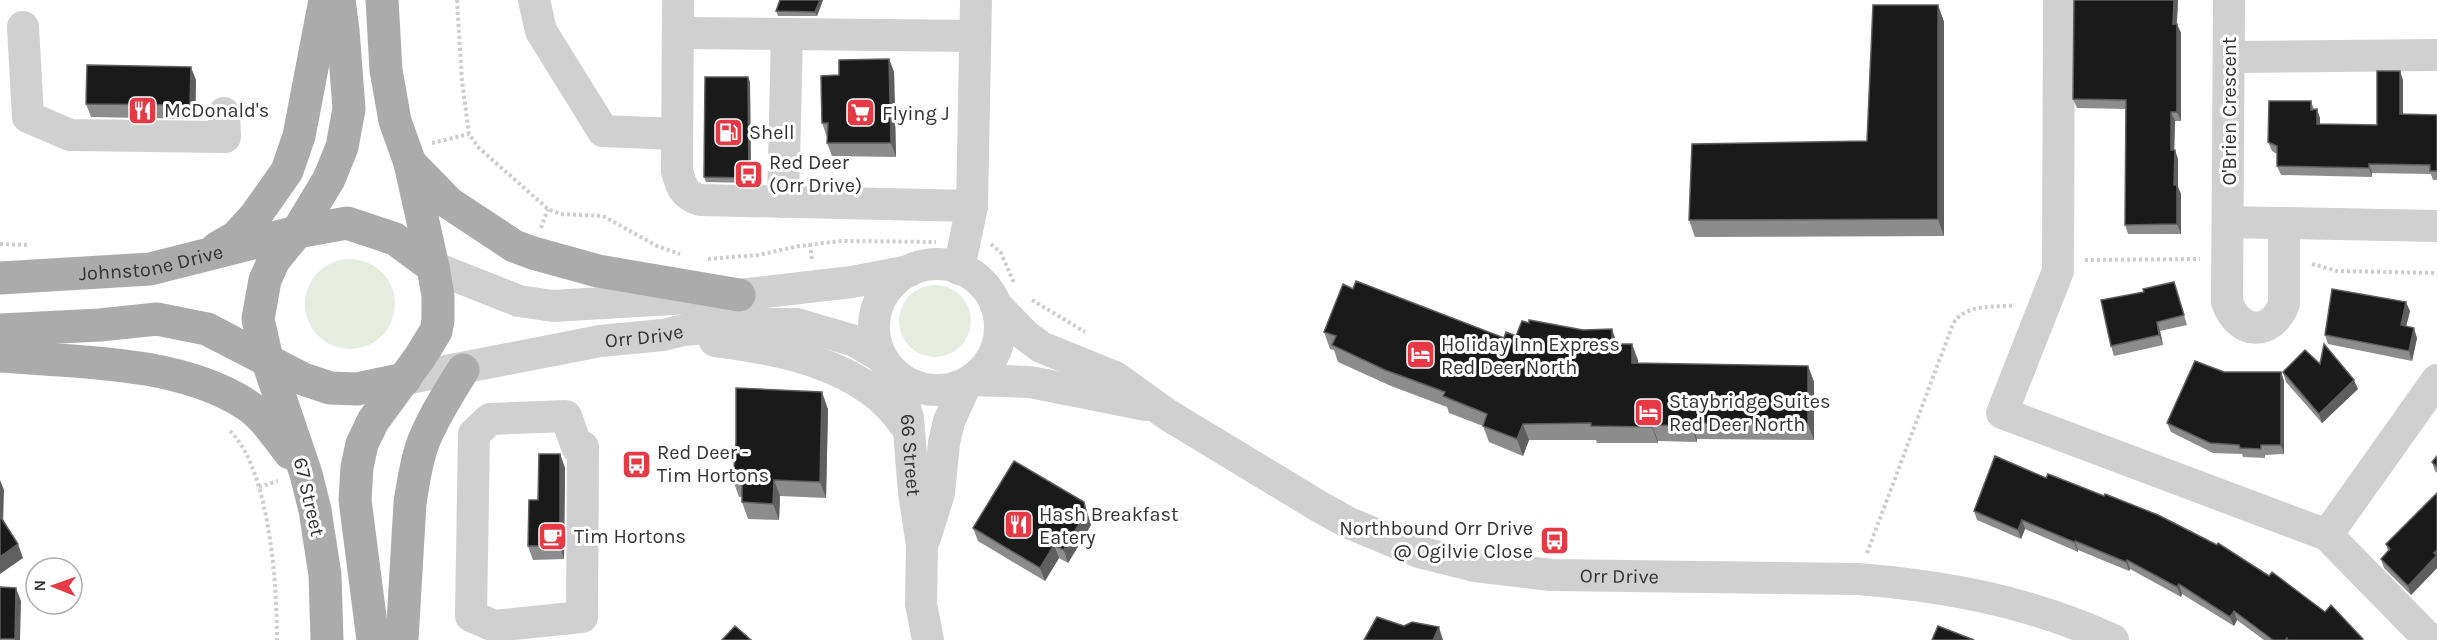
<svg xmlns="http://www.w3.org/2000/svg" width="2437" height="640" font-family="Karla,sans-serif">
  <rect width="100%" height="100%" fill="#fff"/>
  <path fill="#e6ecdf" d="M305 304a45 45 0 1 1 90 0a45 45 0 1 1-90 0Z
    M899 321a36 36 0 1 1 72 0a36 36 0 1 1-72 0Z"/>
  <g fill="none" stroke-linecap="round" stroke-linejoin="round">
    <path stroke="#cdcdcd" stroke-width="4" stroke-dasharray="3 3" stroke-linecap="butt" d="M457 0 462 81 469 134 479 148 548 209 560 214 603 216 657 246 680 254
      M432 143 469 134
      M541 228 548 209
      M0 244 29 245
      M810 244 812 260
      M991 244 1001 253 1014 283
      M708 259 758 255 799 246 841 241 936 242
      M2085 260 2200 259
      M2312 264 2337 271 2437 273
      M1032 300 1085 332
      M230 431C270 470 277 586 277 640
      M259 487 278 481
      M1867 553 1953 324C1965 303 1994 308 2015 305"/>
    <g stroke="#d0d0d0" stroke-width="32">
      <path d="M534 0 541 31 603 131 677 134"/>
      <path d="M678 0 677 171C681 187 684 195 700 200L972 206"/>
      <path d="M2059 0 2058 271 2002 413 2327 535 2437 380"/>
      <path d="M2229 0 2227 302C2239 335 2271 337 2284 304V223"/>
      <path d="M23 27 28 117 70 135 225 137 224 113"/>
      <path d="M678 33 975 36"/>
      <path d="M2229 57 2437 55"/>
      <path d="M783 202 787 34"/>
      <path d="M2228 222 2437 226"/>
      <circle cx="937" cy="327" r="63"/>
      <path d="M433 267 519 301 553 306 739 295 852 282 909 271"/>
      <path d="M959 269 972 206 976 0"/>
      <path id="s1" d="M996 305 1025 335 1041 347 1115 377 1168 415 1320 507 1349 523 1419 552 1475 566 1551 575 1857 579C1946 586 2032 602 2113 640"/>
      <path d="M715 341C780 349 865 365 904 424"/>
      <path id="s2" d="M889 369 902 396 908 418 914 493 922 545 921 604 928 640"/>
      <path id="s3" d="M405 379 600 341 663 335 684 330 756 324H797L855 341 880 356"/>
      <path d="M972 380 1030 382 1146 405"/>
      <path d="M577 447 566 416 490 419 474 434 471 616 494 626 582 617 583 447"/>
      <path d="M2327 535 2430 640"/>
      <path d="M925 538 939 493 944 443 949 421 966 384"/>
    </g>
    <g stroke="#ababab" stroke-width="33">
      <path d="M410 163 449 203 514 246 533 253 598 271 739 295"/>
      <path d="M217 248 236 237 256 215 287 171 299 136 325 0"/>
      <path id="s4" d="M0 278 150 269 297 232 347 223 395 239 433 267"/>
      <path d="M0 330 100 325 157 319 207 329 303 379 330 388 357 389 405 379"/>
      <path d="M0 356C78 362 180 361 247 405 265 417 277 437 290 453"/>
      <path d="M327 640 325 575 315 510 306 474 267 359 258 319 265 280 274 260 297 232 329 179 342 147 349 109 343 30 339 0"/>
      <path d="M373 640 355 500 357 467 362 444 373 421 420 357 436 331 438 320V296L433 267 410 163 395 121 386 70 382 0"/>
      <path d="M402 640 410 503C413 483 416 462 423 443 433 417 449 393 463 370"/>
    </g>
  </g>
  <path fill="#8c8c8c" d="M780 0H823L817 16H778L776 11Z
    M2074 0H2178L2177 24 2181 33V121H2175L2174 150 2178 159V187L2181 194V234H2128L2125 225 2126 109 2077 108 2073 99Z
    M1938 5 1944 22V236L1695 237 1689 220 1867 141Z
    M889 59 894 72 896 157 832 156 827 143V137L822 123 839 75Z
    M748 77 750 82 751 183 706 182 704 177Z
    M196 80 195 119 91 117 86 104Z
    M2403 80V114L2437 115V180H2433L2431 174 2372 173V177L2281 175 2277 166V154L2272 151 2268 142 2311 101 2314 109 2320 118V124L2377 125Z
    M2174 282 2187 325 2160 331 2163 345 2114 356 2111 346 2144 292Z
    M1353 289 1504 338 1516 336 1617 344H1632L1638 363 1808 366 1814 382V440L1697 439V442L1658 441V443H1597L1596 440H1529L1523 456 1489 442 1483 426 1449 413 1447 407 1391 386 1338 362 1334 350 1330 349 1324 332Z
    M2410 311 2406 326 2417 338 2412 361 2328 344 2325 335Z
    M2320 364 2358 389 2322 423 2286 382 2283 372Z
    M2224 372H2281L2284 381V454L2265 455V458L2243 457 2242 454 2213 453 2171 432 2167 423Z
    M828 409 826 498 780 496 779 520 748 519 742 502V497H739L733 480Z
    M560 454 565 468 564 559 533 560 528 546 538 500Z
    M1995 456 2363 640H2264L2237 620 2234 626 2182 594 2181 597 2130 569 2129 571 2078 550V552L2025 529 2021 539 1977 520 1974 511Z
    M2437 456V473L2435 471 2432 462Z
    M2437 493V568L2411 595 2384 568 2381 559 2388 551 2386 544Z
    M1088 515 1091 525 1068 563 1059 558 1045 581 978 541 973 528Z"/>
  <path fill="#5f5f5f" d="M820 0H823L817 16 815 12Z
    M2174 0H2178L2176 33 2173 24Z
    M1938 5 1944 22V236L1938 219Z
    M2177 24 2181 33V121L2177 112Z
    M889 59 894 72 896 157 891 143Z
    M191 67 196 80 195 119 190 105Z
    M2400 71 2403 80V123L2400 114Z
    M748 77 750 82 751 183 749 178Z
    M2317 109 2320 118V133L2317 124Z
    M2171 112 2175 121 2174 159 2171 150Z
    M2175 150 2178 159V187L2181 194V234L2177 224 2174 185Z
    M2369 164 2372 173V177L2369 168Z
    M2406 302 2410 311 2404 335 2401 325Z
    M2157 322 2160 331 2163 345 2159 335Z
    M2414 328 2417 338 2412 361 2409 351Z
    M1612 329 1618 346 1612 344Z
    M1632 344 1638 360V379L1632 363Z
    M1808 366 1814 382V440L1808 424Z
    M2281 372 2284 381V454L2281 445Z
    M2354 380 2358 389 2322 423 2319 414Z
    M822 392 828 409 826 498 820 482Z
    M1691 423 1697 439V442L1691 426Z
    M1523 424 1529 440 1523 456 1517 439Z
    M1652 425 1658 441V443L1652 427Z
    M560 454 565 468 564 559 560 546Z
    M0 480 4 490 3 526 0 518Z
    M774 480 780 496 779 520 773 504Z
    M1084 502 1091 525 1068 563 1064 550Z
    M2022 520 2025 529 2021 539 2018 530Z
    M2075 541 2078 550V552L2074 542Z
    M18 544 23 558 0 574V557Z
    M1054 545 1059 558 1045 581 1040 568Z
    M2437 550V568L2411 595 2408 586Z
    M2127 560 2130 569 2129 571 2126 562Z
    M2179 584 2182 594 2181 597 2177 587Z
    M16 588 21 601 20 640H15V639Z
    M2234 611 2237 620 2234 626 2230 617Z
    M1439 627 1443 640H1433Z"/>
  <path fill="#1a1a1a" stroke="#5f5f5f" stroke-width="1.5" d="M780 0H820L815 12 776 11Z
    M2074 0H2174L2173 24H2177V112H2171V150H2175L2174 185H2177V224L2125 225 2126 100 2073 99Z
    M1873 5H1938V219L1689 220 1692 144 1867 141Z
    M889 59 891 143H827L828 123H822L821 76 839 75V60Z
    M87 65 191 67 190 105 86 104Z
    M2377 71H2400V114L2437 115V171H2430V165L2369 164V168L2277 166V146L2268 142 2269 101H2311V110L2317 109V124L2377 125Z
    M705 77H748L749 178 704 177Z
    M1356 281 1504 338 1506 332 1516 336 1522 321 1529 323V320L1583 330 1612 329V344H1632V363L1808 366V424L1691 423V426L1652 425V427L1591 426V423L1523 424 1517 439 1483 426 1487 414 1443 396 1445 392 1385 370 1332 345 1336 336 1324 332 1343 284 1353 289Z
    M2174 282 2184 315 2157 322 2159 335 2111 346 2101 300 2144 292 2143 289Z
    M2332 289 2406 302 2401 325 2414 328 2409 351 2325 335Z
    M2324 344 2354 380 2319 414 2283 372 2305 350 2320 364Z
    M2195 361 2224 372H2281V445H2261V449L2240 448 2239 445 2210 443 2167 423Z
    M736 388 822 392 820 482 774 480 773 504 742 502V480H733L736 442Z
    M539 454H560V546H528L529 500H538Z
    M1995 456 2046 478 2048 474 2104 496 2105 494 2158 515 2217 545 2218 543 2269 576 2272 572 2325 612 2331 605 2363 639 2362 640H2288L2287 638 2285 640H2273L2234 611 2230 617 2179 584 2177 587 2127 560 2126 562 2075 541 2074 542 2022 520 2018 530 1974 511Z
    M2437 456V467L2432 462Z
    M1014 461 1084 502 1086 512 1064 550 1054 545 1040 568 973 528Z
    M2437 493V550L2434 553 2437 555 2408 586 2381 559 2390 549 2386 544Z
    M0 516 18 544 0 557Z
    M0 587 16 588 15 639H0Z
    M1377 617 1404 626 1412 622 1439 627 1433 640H1364Z
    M735 626 751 640H722Z
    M1938 626 1974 640H1932Z"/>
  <defs>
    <symbol id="restaurant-square" viewBox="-11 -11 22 22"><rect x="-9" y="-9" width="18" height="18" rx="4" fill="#e63946" stroke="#fff"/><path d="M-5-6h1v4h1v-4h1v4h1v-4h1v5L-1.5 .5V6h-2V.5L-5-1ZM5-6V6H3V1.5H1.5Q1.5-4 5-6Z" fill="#fff"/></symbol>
    <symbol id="supermarket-square" viewBox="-11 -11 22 22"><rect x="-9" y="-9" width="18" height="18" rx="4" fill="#e63946" stroke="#fff"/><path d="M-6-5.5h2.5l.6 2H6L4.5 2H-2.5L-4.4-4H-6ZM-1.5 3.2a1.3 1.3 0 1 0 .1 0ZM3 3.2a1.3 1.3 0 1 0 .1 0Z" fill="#fff"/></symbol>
    <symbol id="fuel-square" viewBox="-11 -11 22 22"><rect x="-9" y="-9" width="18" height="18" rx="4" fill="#e63946" stroke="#fff"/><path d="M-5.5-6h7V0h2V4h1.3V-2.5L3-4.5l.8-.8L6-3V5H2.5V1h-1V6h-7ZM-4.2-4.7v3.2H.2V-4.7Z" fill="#fff"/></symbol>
    <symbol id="bus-square" viewBox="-11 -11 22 22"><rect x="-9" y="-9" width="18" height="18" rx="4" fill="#e63946" stroke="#fff"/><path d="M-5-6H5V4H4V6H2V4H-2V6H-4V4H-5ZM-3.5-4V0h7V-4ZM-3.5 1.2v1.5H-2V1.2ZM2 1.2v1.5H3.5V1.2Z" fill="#fff"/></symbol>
    <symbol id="hotel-square" viewBox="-11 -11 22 22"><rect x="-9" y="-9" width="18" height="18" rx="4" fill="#e63946" stroke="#fff"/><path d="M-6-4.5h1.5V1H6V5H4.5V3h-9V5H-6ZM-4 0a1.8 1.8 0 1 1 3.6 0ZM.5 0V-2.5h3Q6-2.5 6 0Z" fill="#fff"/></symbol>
    <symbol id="cafe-square" viewBox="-11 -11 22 22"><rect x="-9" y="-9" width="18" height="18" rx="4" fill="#e63946" stroke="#fff"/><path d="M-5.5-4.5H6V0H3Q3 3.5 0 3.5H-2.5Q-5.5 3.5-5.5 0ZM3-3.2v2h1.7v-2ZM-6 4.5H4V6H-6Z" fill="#fff"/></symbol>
  </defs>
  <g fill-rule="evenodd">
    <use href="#restaurant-square" x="126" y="94" width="33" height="33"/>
    <use href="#supermarket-square" x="844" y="96" width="33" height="33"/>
    <use href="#fuel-square" x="712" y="116" width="33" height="33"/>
    <use href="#bus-square" x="732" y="158" width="33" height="33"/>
    <use href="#hotel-square" x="1404" y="338" width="33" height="33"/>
    <use href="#hotel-square" x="1632" y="396" width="33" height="33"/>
    <use href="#bus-square" x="620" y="448" width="33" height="33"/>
    <use href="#restaurant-square" x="1002" y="508" width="33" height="33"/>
    <use href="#cafe-square" x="536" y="520" width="33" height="33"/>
    <use href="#bus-square" x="1538" y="524" width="33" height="33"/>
  </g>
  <g text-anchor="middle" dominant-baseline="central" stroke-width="6" stroke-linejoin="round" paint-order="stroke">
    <g font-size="20" fill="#333" stroke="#fff" text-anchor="start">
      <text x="164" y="110">McDonald's</text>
      <text x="882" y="113">Flying J</text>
      <text x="749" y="132">Shell</text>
      <text x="769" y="162">Red Deer<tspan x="769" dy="23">(Orr Drive)</tspan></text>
      <text x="1441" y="344">Holiday Inn Express<tspan x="1441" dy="23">Red Deer North</tspan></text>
      <text x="1669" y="401">Staybridge Suites<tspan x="1669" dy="23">Red Deer North</tspan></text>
      <text x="657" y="452">Red Deer -<tspan x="657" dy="23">Tim Hortons</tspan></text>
      <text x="1039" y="514">Hash Breakfast<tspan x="1039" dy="23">Eatery</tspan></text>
      <text x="1533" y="528" text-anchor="end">Northbound Orr Drive<tspan x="1533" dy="23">@ Ogilvie Close</tspan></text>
      <text x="574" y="536">Tim Hortons</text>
    </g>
    <g font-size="20" fill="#333" stroke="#fff">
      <text transform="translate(2229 111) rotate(-90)">O'Brien Crescent</text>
      <text stroke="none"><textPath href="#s4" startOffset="152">Johnstone Drive</textPath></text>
      <text stroke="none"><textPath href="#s3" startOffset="243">Orr Drive</textPath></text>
      <text stroke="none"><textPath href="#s2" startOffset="90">66 Street</textPath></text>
      <text transform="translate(309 497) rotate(77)">67 Street</text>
      <text stroke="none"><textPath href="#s1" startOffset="696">Orr Drive</textPath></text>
    </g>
  </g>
  <g transform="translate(54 586) rotate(271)"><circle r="28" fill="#ffffff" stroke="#adadad" stroke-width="1.5"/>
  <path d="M0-4.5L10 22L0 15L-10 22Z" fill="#e63946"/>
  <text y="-9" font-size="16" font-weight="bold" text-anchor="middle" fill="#333333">N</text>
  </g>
</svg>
